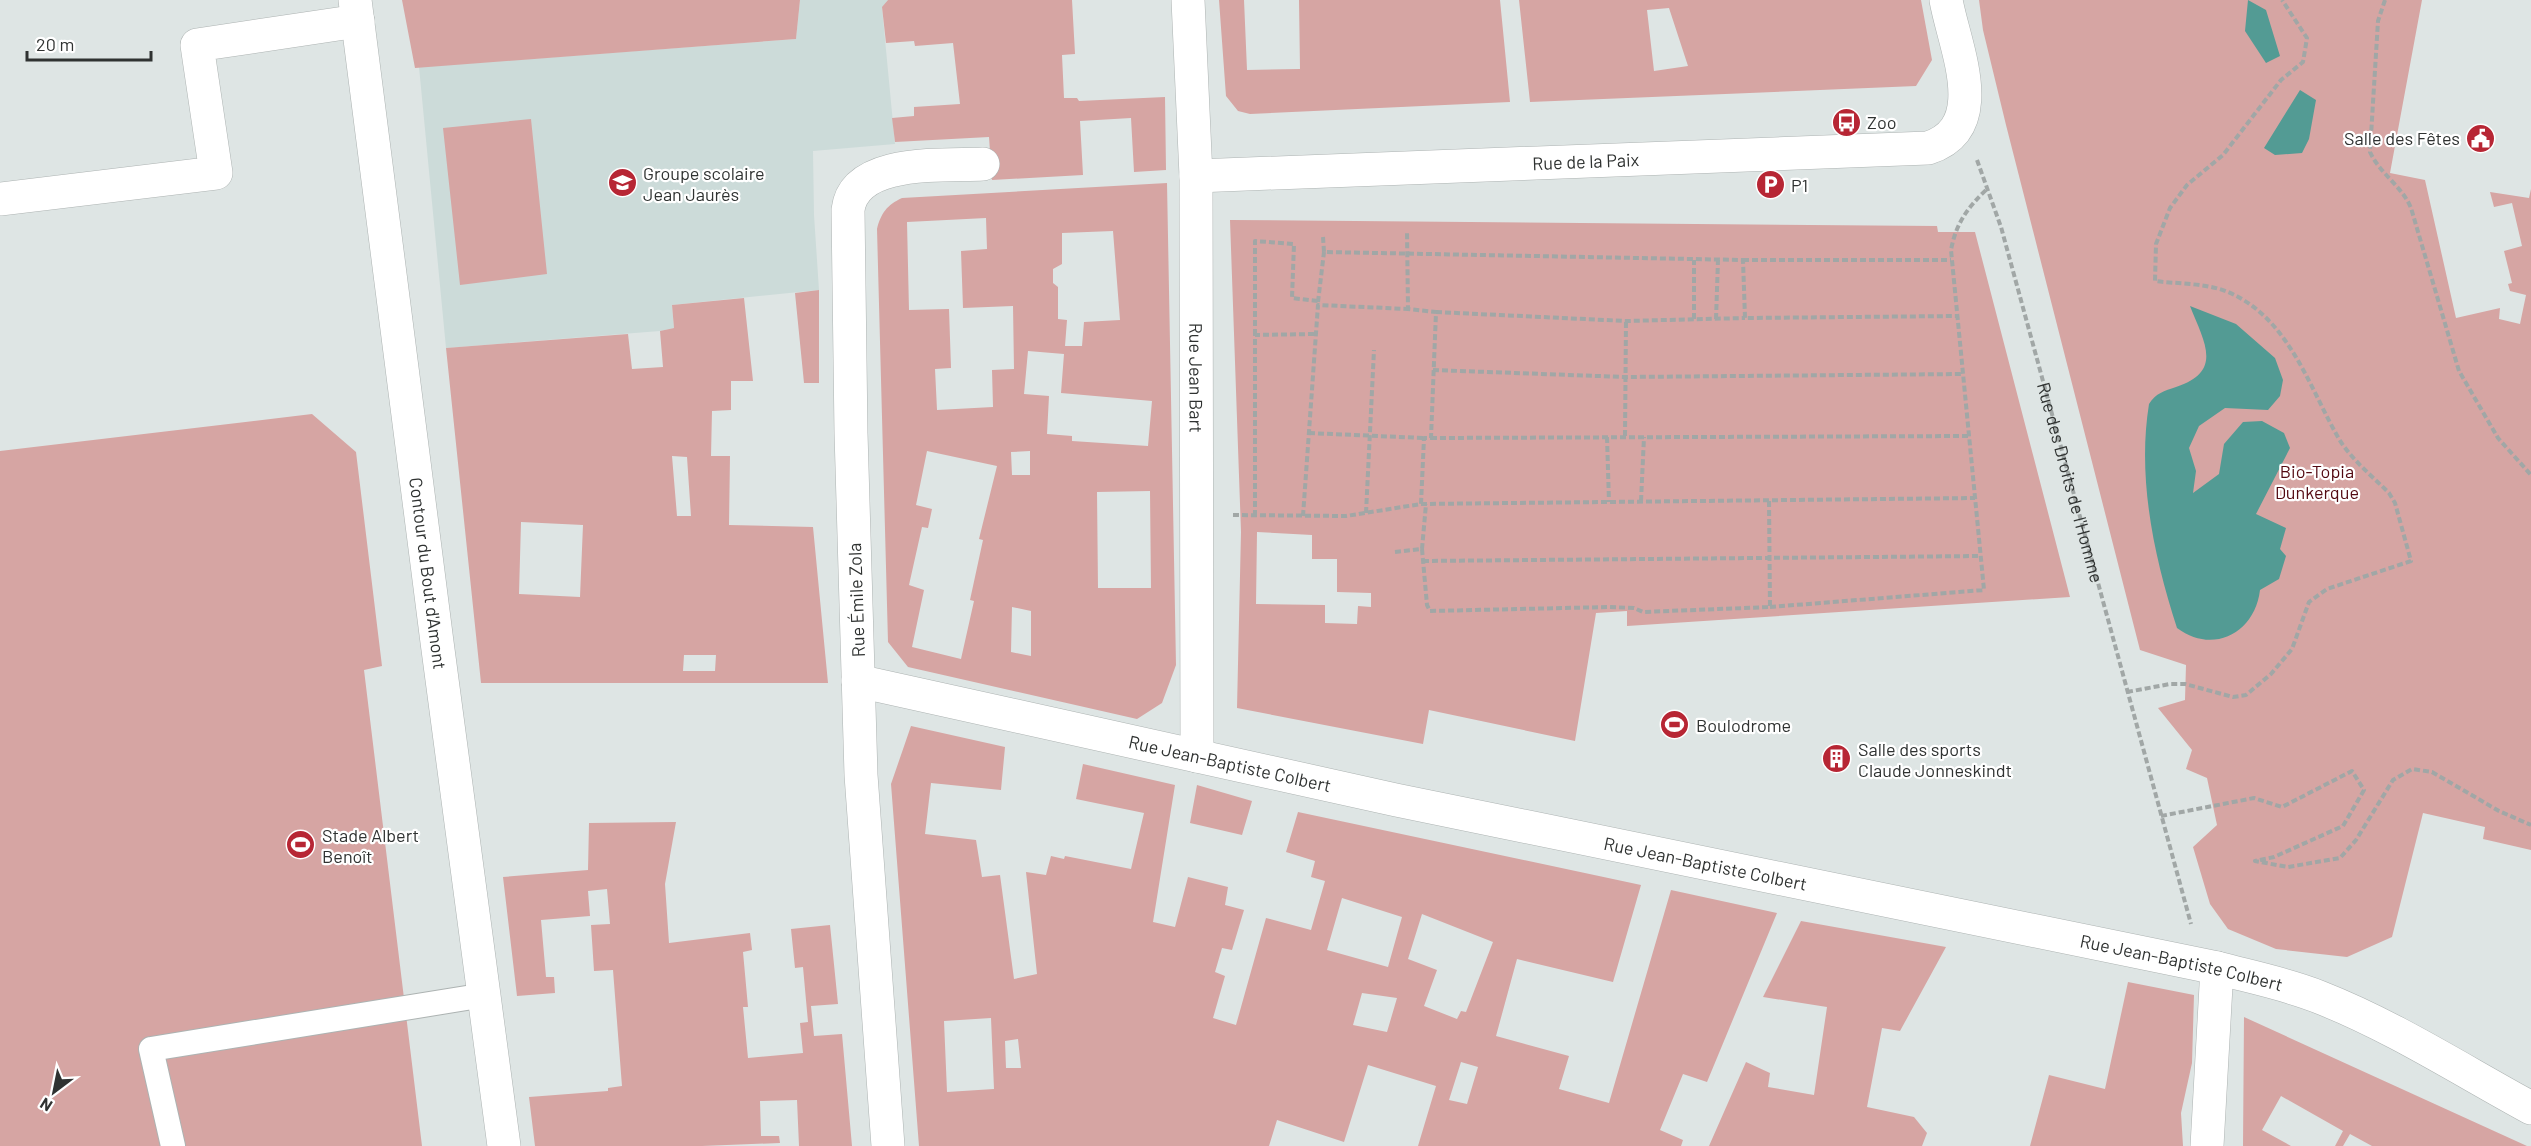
<svg xmlns="http://www.w3.org/2000/svg" width="2531" height="1146" font-family="Barlow,sans-serif">
  <rect width="100%" height="100%" fill="#dee5e4"/>
  <path fill="#ccdbd9" d="M800 0H888L882 8 895 144 813 151 814 215 819 290 672 305 674 328 660 331 446 348 419 67 796 39Z"/>
  <path fill="#d6a5a3" fill-rule="evenodd" d="M402 0H800L796 39 415 68Z
    M888 0H1072L1075 54 1062 55 1064 98H1077L1079 101 1165 97 1166 170 1134 172 1131 118 1080 121 1083 175 992 180 989 137 895 142 892 118 914 116V107L960 104 953 43 915 46 914 41 886 43 882 7Z
    M1219 0H1244L1247 70 1300 69 1299 0H1500L1510 102 1250 114 1238 111 1226 96Z
    M1519 0H1921L1932 60 1916 86 1530 102ZM1669 8 1688 66 1654 71 1647 10Z
    M1979 0H2422L2390 173 2425 180 2456 318 2500 308 2499 319 2520 324 2526 295 2510 291 2508 284 2512 283 2504 251 2522 246 2512 203 2494 207 2490 192 2529 198 2531 189V850L2483 839 2485 827 2423 813 2392 937 2347 957 2276 949 2228 929 2210 904 2193 847 2217 825 2207 778 2186 769 2192 750 2158 708 2185 700 2186 665 2140 650 2006 125 1983 30Z
    M531 119 547 274 460 285 443 128Z
    M1167 183 1176 665 1162 703 1137 719 908 667 888 642 877 229C881 213 887 205 902 198ZM986 218 987 249 961 251 963 308 1013 306 1014 369 992 370 993 407 937 410 935 369 951 368 949 309 909 310 907 222ZM1113 231 1120 320 1084 322 1082 346H1065L1067 320 1058 319V287L1053 283V269L1062 264V233ZM1028 351 1064 354 1061 393 1152 401 1148 446 1072 441V436L1047 434 1049 396 1024 394ZM927 451 997 466 979 539 983 540 970 600 974 601 961 659 912 647 924 590 909 585 922 527 928 528 932 509 916 505ZM1030 451V475H1012L1011 452ZM1150 491 1151 588H1098L1097 492ZM1012 607 1031 611V656L1011 652Z
    M1230 220 1937 226 1938 232H1975L2070 597 1627 626V611L1596 613 1575 741 1429 710 1423 744 1237 708 1241 532ZM1257 532 1312 535V559H1337V592L1371 593V607L1358 606 1357 624 1325 623V605L1256 604Z
    M819 290V383H804L795 293Z
    M744 298 753 381H731V410L712 411 711 456H730L729 525 813 527 828 683H481L446 348 628 334 632 369 663 367 660 331 674 328 672 305ZM672 456 687 457 691 516H677ZM521 522 583 525 580 597 519 594ZM684 655H716L715 671H683Z
    M312 414 356 452 382 666 364 670 422 1146H0V451Z
    M911 726 1005 747 1001 790 931 783 925 834 976 840 982 877 1000 875 1014 979 1037 974 1026 872 1046 875 1051 856 1064 859 1065 856 1131 869 1144 813 1076 799 1083 764 1175 785 1153 922 1175 927 1188 877 1228 887 1225 905 1244 910 1232 950 1222 948 1215 972 1225 976 1213 1018 1236 1025 1266 918 1311 930 1325 881 1311 877 1315 861 1286 852 1298 812 1641 885 1613 982 1517 959 1496 1036 1569 1056 1559 1089 1609 1103 1671 890 1777 913 1707 1082 1683 1074 1660 1130 1683 1140 1681 1146H1418L1436 1086 1368 1065 1344 1142 1277 1120 1269 1146H919L891 784ZM1342 898 1402 917 1388 967 1327 950ZM1422 914 1493 942 1466 1012 1461 1011 1457 1019 1424 1006 1437 970 1408 959ZM1362 993 1397 998 1387 1032 1353 1025ZM991 1018 994 1089 947 1092 944 1021ZM1018 1039 1021 1068H1006L1005 1041ZM1461 1062 1478 1067 1467 1104 1449 1100Z
    M1197 785 1252 801 1242 835 1190 823Z
    M676 822 665 884 669 943 750 933 752 950 743 952 748 1007H743L748 1058 803 1053 800 1023 808 1022 803 967 795 968 791 929 830 925 838 1004 811 1006 814 1036 842 1034 852 1146H799L797 1100 760 1101 761 1136H779L780 1143 702 1146H535L529 1097 608 1091V1088L622 1086 613 970 594 971 591 925 610 924 607 889 588 891 590 916 541 920 546 977H554L555 993 517 996 503 877 588 870 589 823Z
    M1801 921 1946 947 1900 1031 1882 1028 1867 1107 1914 1117 1927 1133 1922 1146H1709L1746 1062 1770 1073 1768 1087 1814 1095 1827 1007 1763 997Z
    M2128 982 2194 995 2192 1063 2181 1113 2183 1146H2030L2049 1075 2105 1089Z
    M2244 1017 2527 1146H2372L2350 1134 2343 1146H2335L2343 1131 2281 1096 2262 1130 2291 1146H2243Z"/>
  <path fill="#539b94" d="M2248 0 2266 10 2280 56 2266 63 2245 31Z
    M2300 90 2316 100 2309 139 2302 153 2275 155 2264 148Z
    M2190 306 2236 324 2275 358 2283 380 2280 396 2268 410 2225 408 2199 426 2189 448 2196 471 2193 493 2219 474 2224 444 2243 422 2262 421 2284 433 2290 448 2256 514 2286 528 2280 549 2286 556 2279 579 2260 590C2255 633 2213 655 2177 628 2154 557 2137 478 2149 404 2156 393 2164 391 2176 387 2224 371 2204 342 2190 306Z"/>
  <g fill="none" stroke-linecap="round" stroke-linejoin="round">
    <defs>
      <path id="service" d="M173 1146 151 1049 485 995"/>
      <g id="minor">
        <path id="s2" d="M355 0 437 642 504 1146"/>
        <path id="s3" d="M1188 0 1196 176 1197 756"/>
        <path id="s4" d="M1196 176 1928 148C1993 127 1954 46 1946 0"/>
        <path d="M0 199 216 173 197 45 358 21"/>
        <path id="s5" d="M858 681 1396 800 2217 968C2251 977 2287 984 2319 997 2393 1026 2461 1070 2531 1108"/>
        <path d="M888 1146 861 775 851 433 848 210C854 158 944 166 983 164"/>
        <path d="M2207 1146 2217 968"/>
      </g>
    </defs>
    <use href="#service" stroke="#adb3b2" stroke-width="26"/>
    <use href="#minor" stroke="#adb3b2" stroke-width="34"/>
    <g stroke="#a1a7a6" stroke-width="4" stroke-dasharray="6 3" stroke-linecap="butt">
      <path d="M2385 0 2378 21 2370 152C2380 174 2402 186 2411 208L2459 371 2498 438 2531 475"/>
      <path id="s1" d="M1977 160 2001 227 2191 924"/>
      <path d="M1323 237 1324 252 1743 260 1745 318 1957 316"/>
      <path d="M1743 260H1951"/>
      <path d="M1318 302 1324 252"/>
      <path d="M1436 312 1626 321 1745 318"/>
      <path d="M1694 319V260"/>
      <path d="M1716 319 1718 260"/>
      <path d="M1255 335V241L1294 244 1292 298 1318 301"/>
      <path d="M1433 370 1625 377 1963 374"/>
      <path d="M1309 433 1424 438"/>
      <path d="M1625 436 1626 321"/>
      <path d="M1607 437 1609 502"/>
      <path d="M1431 438 1969 436"/>
      <path d="M1641 501 1644 437"/>
      <path d="M1421 504 1975 498"/>
      <path d="M1366 513 1374 350"/>
      <path d="M1233 515 1346 516 1421 504 1424 438H1431L1436 312 1408 309 1407 231"/>
      <path d="M1255 516V335L1315 334"/>
      <path d="M1303 516 1318 305 1408 309"/>
      <path d="M1422 549 1427 605 1430 611 1610 607 1634 608 1643 612 1770 607 1769 500"/>
      <path d="M1395 552 1422 549 1426 504"/>
      <path d="M1423 561 1981 556"/>
      <path d="M1770 607 1984 590 1951 250C1956 223 1968 207 1988 188"/>
      <path d="M2127 692 2170 684H2185L2233 697 2246 695 2271 674 2292 649 2309 602 2327 589 2411 561 2395 503 2389 493C2372 476 2352 460 2339 439 2309 387 2289 318 2228 292 2206 283 2179 284 2155 281L2156 244 2170 208 2187 185 2223 155 2281 80 2303 62 2307 38 2282 0"/>
      <path d="M2161 816 2254 798 2282 807 2352 771 2364 790 2343 826 2274 857 2255 861 2288 867 2340 858 2356 840 2393 780 2412 769 2432 772 2499 811 2531 825"/>
    </g>
    <use href="#service" stroke="#fff" stroke-width="24"/>
    <use href="#minor" stroke="#fff" stroke-width="33"/>
  </g>
  <defs>
    <symbol id="bus-disc" viewBox="-11 -11 22 22"><circle r="9.5" fill="#b72634" stroke="#fff"/><path d="M-5-6H5V4H4V6H2V4H-2V6H-4V4H-5ZM-3.5-4V0h7V-4ZM-3.5 1.2v1.5H-2V1.2ZM2 1.2v1.5H3.5V1.2Z" fill="#fff"/></symbol>
    <symbol id="civic-disc" viewBox="-11 -11 22 22"><circle r="9.5" fill="#b72634" stroke="#fff"/><path d="M-.6-6.5H3V-4.5H.6V-3L4-1V1h2V6H-6V1h2V-1L-.6-3ZM-1.2 2.5V6h2.4V2.5Z" fill="#fff"/></symbol>
    <symbol id="school-disc" viewBox="-11 -11 22 22"><circle r="9.5" fill="#b72634" stroke="#fff"/><path d="M0-5L7-2L0 1L-7-2ZM-4 1L0 2.5L4 1V4Q0 6-4 4Z" fill="#fff"/></symbol>
    <symbol id="parking-disc" viewBox="-11 -11 22 22"><circle r="9.5" fill="#b72634" stroke="#fff"/><path d="M-3.5-5.5H1a3.5 3.5 0 0 1 0 7H-1V5.5H-3.5ZM-1-3.4V-.6H.8a1.4 1.4 0 0 0 0-2.8Z" fill="#fff"/></symbol>
    <symbol id="stadium-disc" viewBox="-11 -11 22 22"><circle r="9.5" fill="#b72634" stroke="#fff"/><path d="M0-5a6.5 5 0 1 0 0 10a6.5 5 0 1 0 0-10ZM-3.5-1.8h7v3.6h-7Z" fill="#fff"/></symbol>
    <symbol id="building-disc" viewBox="-11 -11 22 22"><circle r="9.5" fill="#b72634" stroke="#fff"/><path d="M-4-6H4V6H1V3H-1V6H-4ZM-2.5-4.3h1.7v1.8h-1.7ZM.8-4.3h1.7v1.8H.8ZM-2.5-1h1.7V.8h-1.7ZM.8-1h1.7V.8H.8Z" fill="#fff"/></symbol>
  </defs>
  <g fill-rule="evenodd">
    <use href="#bus-disc" x="1830" y="106" width="33" height="33"/>
    <use href="#civic-disc" x="2464" y="122" width="33" height="33"/>
    <use href="#school-disc" x="606" y="166" width="33" height="33"/>
    <use href="#parking-disc" x="1754" y="168" width="33" height="33"/>
    <use href="#stadium-disc" x="1658" y="708" width="33" height="33"/>
    <use href="#building-disc" x="1820" y="742" width="33" height="33"/>
    <use href="#stadium-disc" x="284" y="828" width="33" height="33"/>
  </g>
  <g text-anchor="middle" dominant-baseline="central" stroke-width="4.5" stroke-linejoin="round" paint-order="stroke">
    <g font-size="18" fill="#2f3231" stroke="#fff" text-anchor="start">
      <text x="1867" y="122">Zoo</text>
      <text x="2460" y="138" text-anchor="end">Salle des Fêtes</text>
      <text x="643" y="173">Groupe scolaire<tspan x="643" dy="21">Jean Jaurès</tspan></text>
      <text x="1791" y="185">P1</text>
      <text x="1696" y="725">Boulodrome</text>
      <text x="1858" y="749">Salle des sports<tspan x="1858" dy="21">Claude Jonneskindt</tspan></text>
      <text x="322" y="835">Stade Albert<tspan x="322" dy="21">Benoît</tspan></text>
    </g>
    <g font-size="18" fill="#2f3231" stroke="#fff">
      <text stroke="none"><textPath href="#s4" startOffset="390">Rue de la Paix</textPath></text>
      <text stroke="none"><textPath href="#s3" startOffset="378">Rue Jean Bart</textPath></text>
      <text stroke="none"><textPath href="#s1" startOffset="336">Rue des Droits de l'Homme</textPath></text>
      <text stroke="none"><textPath href="#s2" startOffset="578">Contour du Bout d'Amont</textPath></text>
      <text transform="translate(856 600) rotate(-92)">Rue Émile Zola</text>
      <text stroke="none"><textPath href="#s5" startOffset="381">Rue Jean-Baptiste Colbert</textPath></text>
      <text stroke="none"><textPath href="#s5" startOffset="867">Rue Jean-Baptiste Colbert</textPath></text>
      <text stroke="none"><textPath href="#s5" startOffset="1353">Rue Jean-Baptiste Colbert</textPath></text>
    </g>
    <g font-size="18" fill="#530911" stroke="#fff">
      <text x="2317" y="471">Bio-Topia<tspan x="2317" dy="21">Dunkerque</tspan></text>
    </g>
  </g>
  <g transform="translate(54 1092) rotate(212)" stroke="#ffffff" stroke-width="4.5" paint-order="stroke">
  <path d="M0-4.5L10 22L0 15L-10 22Z" fill="#2f3231"/>
  <text y="-9" font-size="16" font-weight="bold" text-anchor="middle" fill="#2f3231">N</text>
  </g>
  <path d="M27 51v9h124v-9" fill="none" stroke="#2f3231" stroke-width="3"/>
  <text x="36" y="51" font-size="18" fill="#2f3231" stroke="#ffffff" stroke-width="4.5" paint-order="stroke">20 m</text>
</svg>
